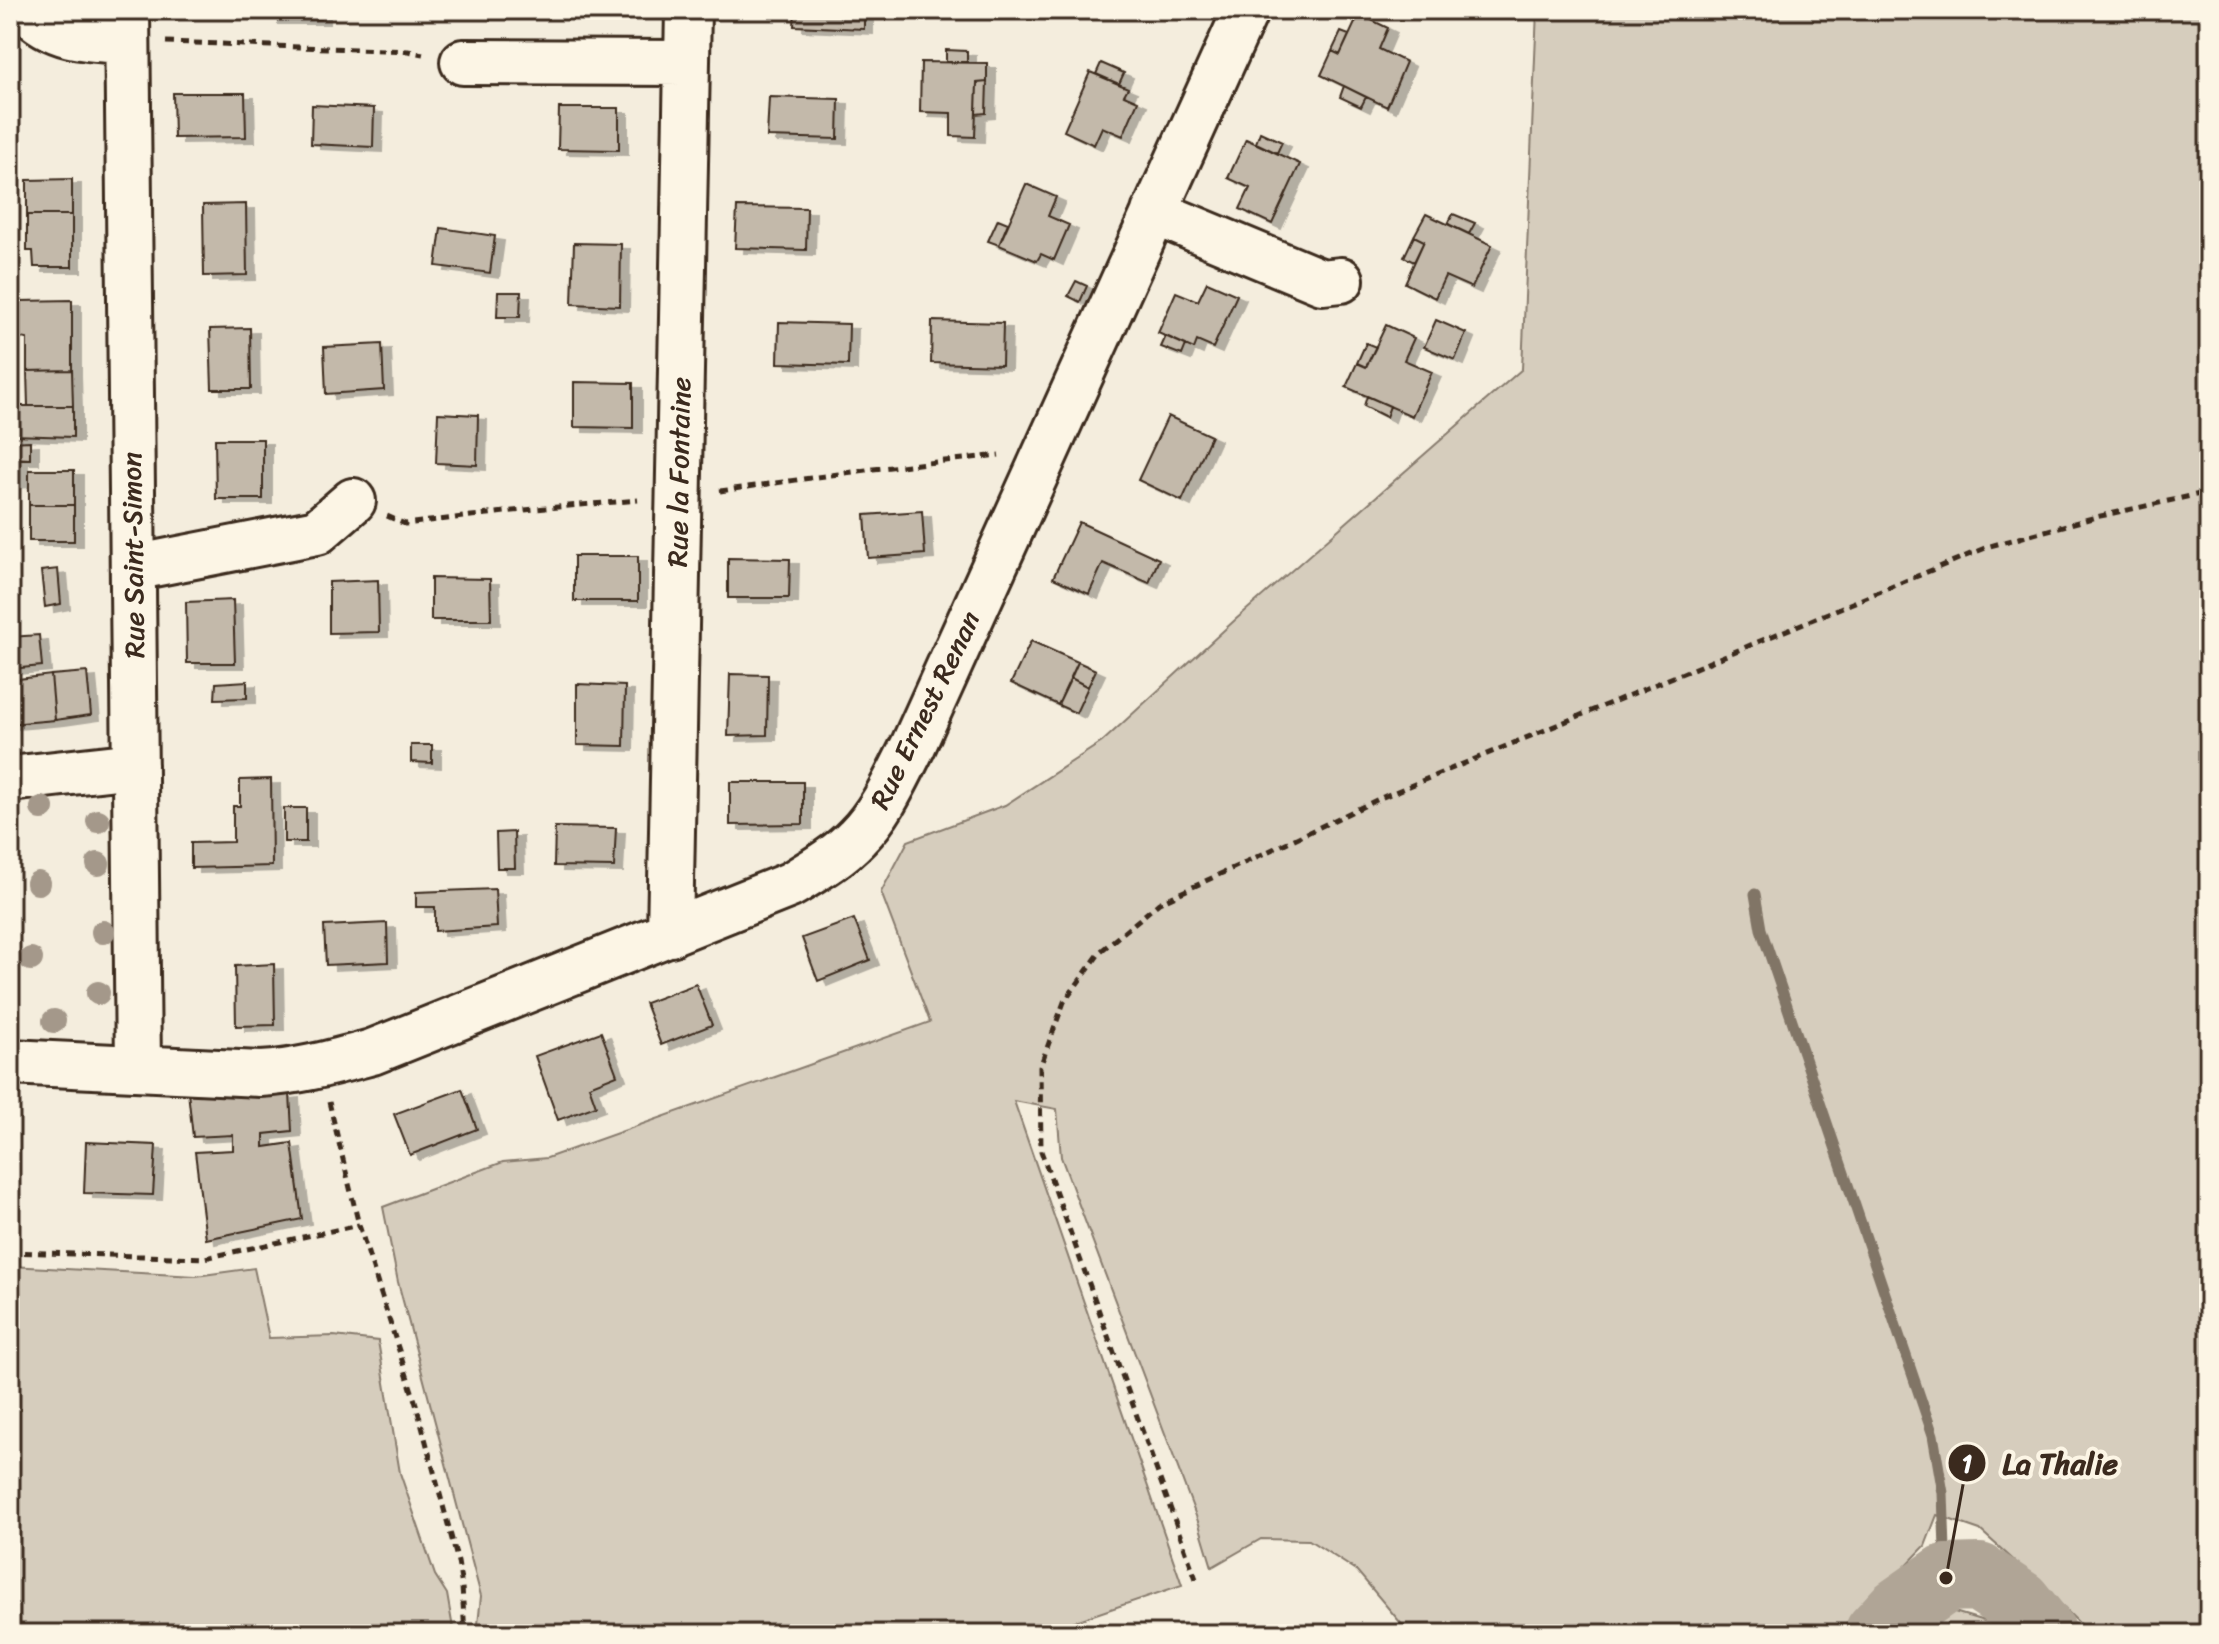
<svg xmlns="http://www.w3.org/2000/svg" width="2219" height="1644" font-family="Sriracha,sans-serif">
  <defs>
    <filter id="shadow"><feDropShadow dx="9" dy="5" stdDeviation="0" flood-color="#0004"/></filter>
  </defs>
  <rect width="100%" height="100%" fill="#f4eddd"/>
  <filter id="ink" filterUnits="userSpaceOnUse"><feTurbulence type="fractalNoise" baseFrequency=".0125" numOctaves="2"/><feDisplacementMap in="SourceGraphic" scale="16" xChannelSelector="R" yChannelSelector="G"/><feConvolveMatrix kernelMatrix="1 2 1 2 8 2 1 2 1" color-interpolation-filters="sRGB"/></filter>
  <g filter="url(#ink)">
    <path fill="#d6cdbd" stroke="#887c6e" stroke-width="2" d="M1537 10H2209V1634H2090L2039 1583 1980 1530 1937 1515 1925 1546 1864 1609 1855 1634H1410L1357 1571 1309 1540 1261 1539 1212 1567 1199 1524 1061 1157 1057 1109 1014 1101 1182 1585 1037 1634H477L481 1596 398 1282 383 1207 503 1162 547 1158 930 1022 881 892 908 841 1005 805 1102 742 1235 620 1522 369Z
      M10 1266 196 1276 254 1268 269 1338 334 1336 378 1341 400 1473 435 1575 447 1594 454 1634H10Z
      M1951 1611 1994 1624 2004 1634H1908L1916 1624Z"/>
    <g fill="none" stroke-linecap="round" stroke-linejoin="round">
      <path stroke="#817466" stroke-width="11" d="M1755 894 1761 929 1933 1435 1943 1493 1946 1578"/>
      <path stroke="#b0a596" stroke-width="68" d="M1878 1634 1899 1611 1946 1578 1979 1577 2018 1603 2043 1634"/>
    </g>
    <path fill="#c3b9aa" stroke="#3b2a1e" stroke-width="2" filter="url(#shadow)" d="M269 10H321V19H269Z
      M565 10H637V14L565 13Z
      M795 10H864V29L794 26Z
      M1359 14 1388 28 1379 49 1406 62 1387 107 1321 75 1332 51 1340 55Z
      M1341 32 1349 35 1340 55 1332 51Z
      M946 50 967 51V62H946Z
      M921 62 987 63V82L977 83 975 137 951 136V113L920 112Z
      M1101 63 1124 73 1119 84 1096 74Z
      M1090 72 1128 88 1124 95 1138 101 1123 136 1102 127 1094 145 1064 131Z
      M987 82 986 113 976 114 977 83Z
      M1344 86 1366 97 1361 107 1340 97Z
      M173 93H245L246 137 174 138Z
      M769 97 839 99 838 139 767 137Z
      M312 105 374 108 373 147 311 144Z
      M559 108H619V150L558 149Z
      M1260 132 1282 142 1277 153 1256 143Z
      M1246 139 1300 164 1272 224 1240 209 1250 188 1228 178Z
      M72 179V215H27V180Z
      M1026 184 1056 197 1048 216 1069 225 1054 260 1041 254 1037 261 999 245Z
      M246 204 247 275 204 276 203 205Z
      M737 207 807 208 806 250 735 248Z
      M1426 214 1492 245 1472 288 1445 276 1435 298 1405 283 1424 241 1414 236Z
      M1453 214 1475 223 1469 234 1448 224Z
      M27 215H72V267H34L33 251H27Z
      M998 219 1008 223 999 245 988 241Z
      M441 228 495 236 490 273 436 266Z
      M1414 236 1424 241 1414 262 1404 257Z
      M574 243 621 244 620 306 572 304Z
      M1076 281 1087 286 1080 302 1068 296Z
      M1207 282 1237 295 1213 348 1197 341 1194 349 1158 333 1176 292 1198 301Z
      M498 292H521L520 317H497Z
      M72 300V370L27 371V339L20 338V301Z
      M1436 320 1466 333 1455 360 1424 347Z
      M932 321 1003 323 1002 365 931 363Z
      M779 322 849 324 848 365 778 363Z
      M1386 325 1414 338 1404 360 1432 372 1412 416 1346 387 1357 363 1366 367Z
      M250 328 251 389H212L210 329Z
      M1166 336 1186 345 1182 355 1161 347Z
      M1366 343 1376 347 1366 367 1357 363Z
      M382 344 384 390 326 394 324 347Z
      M72 370 73 406H28L27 371Z
      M574 382 633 383V428L574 427Z
      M1367 396 1390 406 1386 417 1364 406Z
      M13 406H73V437L13 435Z
      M438 413 478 415 477 465 436 463Z
      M1168 416 1211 436 1182 501 1138 480Z
      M215 439H263V499H216Z
      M30 441V459L10 458V442Z
      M10 458H19V482L10 483Z
      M29 470H74V505H29Z
      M29 505H74V541H29Z
      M922 511 925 554 868 558 865 515Z
      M1079 522 1159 559 1149 583 1103 563 1089 594 1053 578Z
      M574 556H638V601H574Z
      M728 558 790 559 789 598H728Z
      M58 569 61 604 45 607 41 571Z
      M431 578 490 579 491 620H431Z
      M378 580 379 632 329 633V582Z
      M233 600 235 663H187L186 602Z
      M39 635 42 666 10 669V637Z
      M1031 641 1078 662 1058 705 1011 683Z
      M1078 662 1096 670 1088 687 1071 678Z
      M87 672 91 715 55 720 51 675Z
      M730 674 768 675 767 735 728 736Z
      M51 675 55 720 10 724V680Z
      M1071 678 1088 687 1076 713 1058 705Z
      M247 681V698L215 699 216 683Z
      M577 684 625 686 624 746 577 745Z
      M411 745H432V763L411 762Z
      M271 779 272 866 191 868V843L233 842V806H240V780Z
      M730 782H803V824L730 825Z
      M284 808H306V842H284Z
      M555 827 616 828 614 867 554 866Z
      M514 832 515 868H497L496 833Z
      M495 889 497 927 435 931V907H416V892Z
      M854 919 870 960 818 981 802 938Z
      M387 923 388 962 326 965 324 926Z
      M274 964 275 1025 236 1026 235 966Z
      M696 984 712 1025 661 1045 645 1003Z
      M601 1032 617 1075 589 1086 596 1106 558 1120 535 1056Z
      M462 1089 477 1129 410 1155 394 1114Z
      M188 1092 265 1096 290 1093 292 1131 264 1134V1147L292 1143 302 1219 206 1239 195 1152 233 1150V1135L193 1137Z
      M86 1142 156 1145 153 1195 84 1193Z"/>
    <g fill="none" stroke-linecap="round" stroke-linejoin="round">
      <defs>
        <path id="minor" d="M27 10C54 39 90 39 127 41
          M127 10 138 1068
          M463 62 687 63
          M1154 212 1322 282 1341 280
          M133 568 317 532 353 501
          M10 779 135 765
          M670 934 688 10
          M10 1062 260 1074C299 1072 334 1062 372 1052L790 885C813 871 838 857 857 837 882 812 897 777 913 746L1246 10"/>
      </defs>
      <use href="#minor" stroke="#3b2a1e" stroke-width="50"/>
      <path stroke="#3b2a1e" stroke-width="5" stroke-dasharray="8 6" stroke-linecap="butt" d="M166 42 408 51 423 54
        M720 491 873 469 999 455
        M387 516 405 524 513 511 638 500
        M329 1102 359 1225 416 1404 458 1562 462 1587 465 1634
        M10 1252 205 1258 359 1225
        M1196 1579 1041 1151 1040 1067 1064 1002 1101 951 1159 903 1383 797 1990 546 2096 517 2209 492"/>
      <use href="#minor" stroke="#fcf5e5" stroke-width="44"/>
    </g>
    <g fill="#a4988a">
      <circle cx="42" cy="808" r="12"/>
      <circle cx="98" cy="821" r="12"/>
      <circle cx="98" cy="864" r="12"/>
      <circle cx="38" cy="883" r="12"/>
      <circle cx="103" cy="932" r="12"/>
      <circle cx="31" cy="959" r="12"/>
      <circle cx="98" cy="993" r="12"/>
      <circle cx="54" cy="1021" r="12"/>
    </g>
  </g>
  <g text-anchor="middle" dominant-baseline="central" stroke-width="8" stroke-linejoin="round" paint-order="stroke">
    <g font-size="28" fill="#3b2a1e" stroke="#fcf5e5">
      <text transform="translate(679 472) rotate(-89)">Rue la Fontaine</text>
      <text transform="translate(133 555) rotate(-91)">Rue Saint-Simon</text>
      <text transform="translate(925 710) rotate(-64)">Rue Ernest Renan</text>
    </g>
  </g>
  <path fill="none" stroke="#3b2a1e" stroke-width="3" d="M1946 1578L1967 1463"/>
  <g fill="#3b2a1e" stroke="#fcf5e5" stroke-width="3">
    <circle cx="1946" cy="1578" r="8"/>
    <circle cx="1967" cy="1463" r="20"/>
  </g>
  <g font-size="24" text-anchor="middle" font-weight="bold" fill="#fff">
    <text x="1967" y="1472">1</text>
  </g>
  <g font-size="30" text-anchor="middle" font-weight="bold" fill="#3b2a1e" stroke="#fcf5e5" stroke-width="8" stroke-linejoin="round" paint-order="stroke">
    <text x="2060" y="1474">La Thalie</text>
  </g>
  <rect width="2219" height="1644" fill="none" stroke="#fcf5e5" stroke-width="40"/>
  <rect x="20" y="20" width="2179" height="1604" fill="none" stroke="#3b2a1e" stroke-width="3" filter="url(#ink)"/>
</svg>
